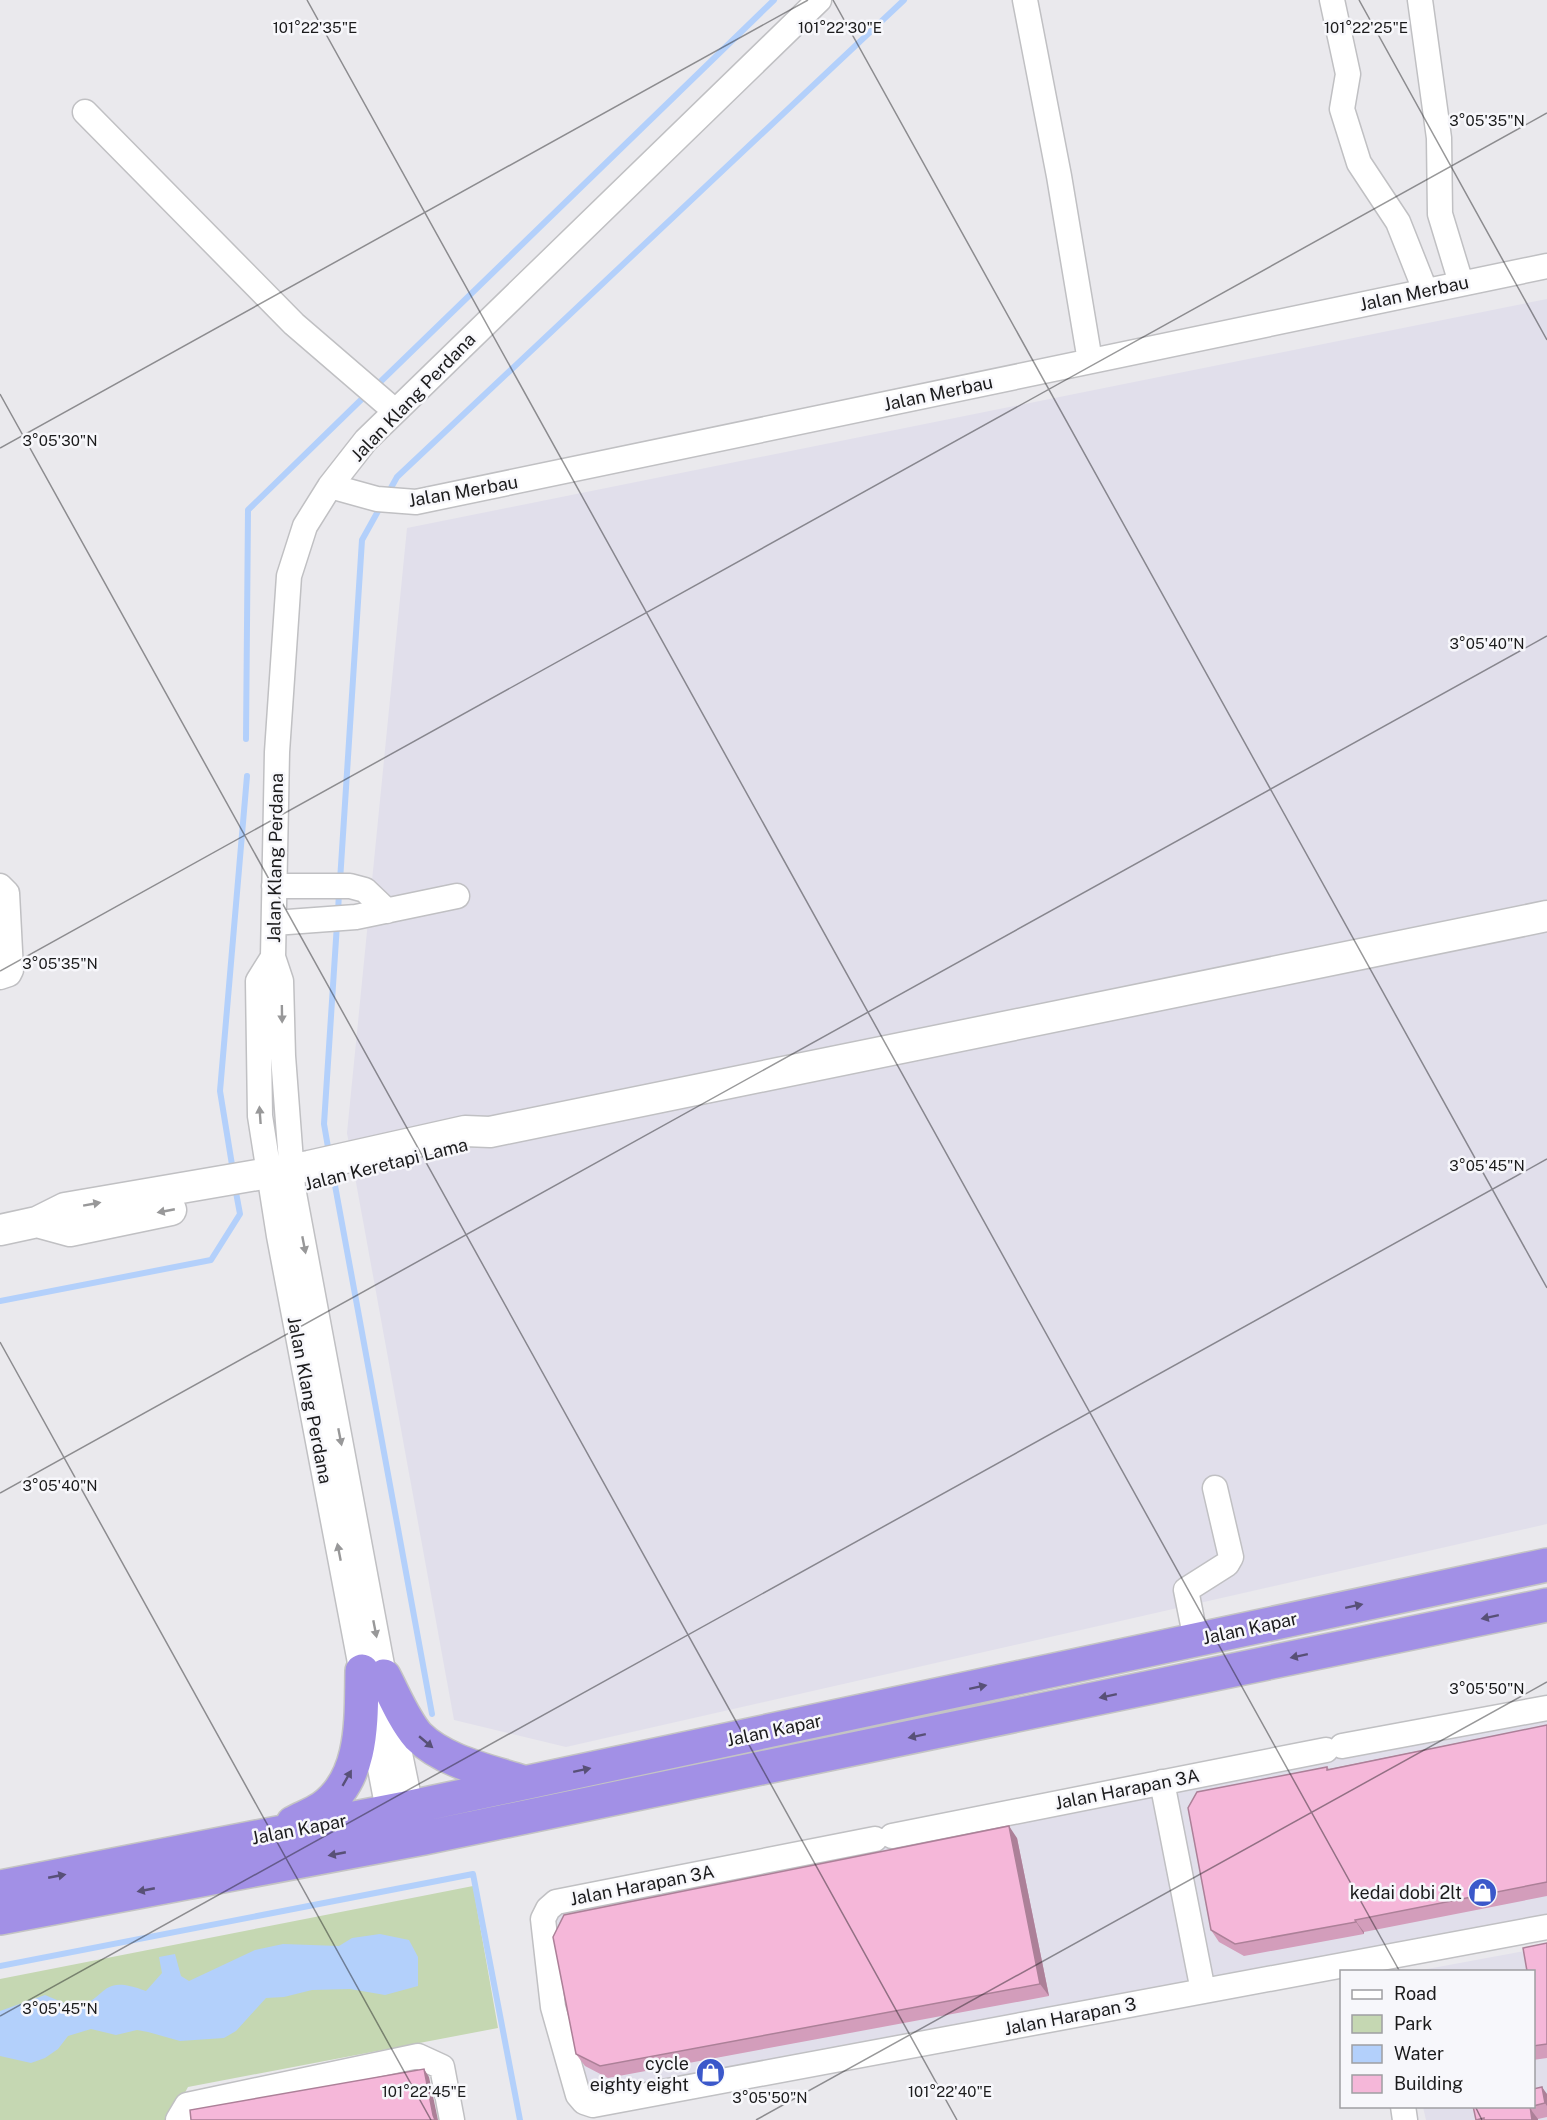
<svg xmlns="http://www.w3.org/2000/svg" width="1547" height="2120" font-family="'Public Sans',sans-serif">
  <rect width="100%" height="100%" fill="#eae9ed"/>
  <path fill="#e1dfeb" d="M1547 299V1524L566 1747 454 1720 347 1133 407 528Z
    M1547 1715V1918L591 2098 558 1995 551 1922 559 1910Z
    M1547 1947V2120H1426L1423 2107 1534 2106V1972H1411Z"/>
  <path fill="#c5d7b2" d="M473 1886 498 2028 188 2087 170 2120H0V1979Z"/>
  <path fill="#b3d0fb" d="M380 1934 409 1940 418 1957V1986L385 1995 350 1989 312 1990 284 1997 266 1998 236 2031 224 2038 180 2041 148 2032 137 2030 116 2035 91 2029 68 2036 58 2049 45 2058 31 2063 0 2056V2011L45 1995 76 2008C111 1996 99 1974 146 1991L162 1973 159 1957 175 1954 181 1976 189 1981 255 1950 283 1944 339 1946 352 1938Z"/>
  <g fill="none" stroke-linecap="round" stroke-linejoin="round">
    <path stroke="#b3d0fb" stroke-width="6" d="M375 387 774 0
      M387 495 397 477 904 0
      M246 739 248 510 367 394
      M340 881 362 540 382 504
      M338 914 339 891
      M329 1153 324 1124 337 924
      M332 1169 432 1714
      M233 1171 220 1091 247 776
      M0 1301 211 1260 240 1214 235 1187
      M0 1966 473 1874 520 2120"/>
    <defs>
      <path id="minor" d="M1025 0 1059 176 1090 361
        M1332 0 1348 74 1342 109 1359 163 1398 222 1425 290
        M1420 0 1439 138 1440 214 1461 283
        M85 112 294 324 395 411
        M330 486 377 499 416 502 1547 266
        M0 886 7 893 11 970 9 974 0 977
        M274 886H350L365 890 387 911
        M274 923 356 917 457 896
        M273 957 258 981 260 1116 279 1236 391 1826
        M1196 1640 1186 1590 1227 1564 1231 1557 1215 1488
        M1342 1746 1547 1708
        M1162 1782 1203 1991
        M414 1822 384 1676 293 1188 283 1056 281 981 273 957 277 752 289 576 305 526 330 486 366 440 819 0
        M892 1836 1326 1750
        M875 1839 556 1902 548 1909 543 1919 553 2007 578 2095 584 2102 593 2105 1547 1927
        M1403 2106 1405 2120
        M178 2120 187 2105 418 2056 442 2067 452 2120"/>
      <path id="tertiary" d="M37 1222 70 1231 171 1210
        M0 1230 37 1222 65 1208 309 1166 465 1131 490 1132 1547 916"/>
      <path id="trunk" d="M384 1676C394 1695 404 1720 418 1736 444 1762 489 1771 523 1782
        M293 1823C302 1818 313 1814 322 1808 365 1778 361 1718 362 1671
        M0 1887 411 1807 1547 1565
        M0 1918 424 1838 1547 1605"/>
    </defs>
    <use href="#minor" stroke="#c0c0c3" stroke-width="27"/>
    <use href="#tertiary" stroke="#c0c0c3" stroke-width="33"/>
    <use href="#trunk" stroke="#c4c4c4" stroke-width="36"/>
    <use href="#minor" stroke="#fff" stroke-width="24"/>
    <use href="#tertiary" stroke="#fff" stroke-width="30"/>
    <use href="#trunk" stroke="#a290e6" stroke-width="33"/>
  </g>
  <path fill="#d39dbb" d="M1547 1725V1896L1364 1932V1934L1244 1956 1219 1942 1211 1930 1327 1767 1329 1769Z
    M1017 1838 1049 1996 608 2078 585 2066 576 2054Z
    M1547 1943V2058L1533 2060V2005Z
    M1533 2089 1547 2094V2117L1538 2119V2120H1476L1473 2106H1533Z"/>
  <path fill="#ac8098" d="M1009 1826 1017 1838 1049 1996 1040 1984Z
    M1355 1920 1364 1932V1934L1356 1922Z
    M424 2069 429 2077 438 2120H435L433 2115Z
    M1542 2087 1547 2094V2106L1545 2103Z
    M1529 2107 1538 2119V2120H1532Z"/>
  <path fill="#f5b7d9" stroke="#ac8098" stroke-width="1.5" d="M1547 1725V1882L1355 1920 1356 1922 1235 1944 1211 1930 1188 1808 1197 1792 1327 1767V1770Z
    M1009 1826 1040 1984 600 2066 576 2054 553 1937 564 1915Z
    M1547 1943V2044L1533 2046V1971H1527L1523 1948Z
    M424 2069 433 2115 435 2120H191L190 2110Z
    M1542 2087 1545 2103 1533 2106V2089Z
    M1473 2106H1530L1532 2120H1484V2118L1476 2120Z"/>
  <defs><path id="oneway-solid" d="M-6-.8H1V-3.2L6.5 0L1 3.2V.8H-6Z" transform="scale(1.5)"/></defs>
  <g fill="#989899">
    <use href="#oneway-solid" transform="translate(282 1014) rotate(89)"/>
    <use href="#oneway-solid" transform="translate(260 1115) rotate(-94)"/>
    <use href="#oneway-solid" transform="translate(92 1204) rotate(-10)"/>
    <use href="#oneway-solid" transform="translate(166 1211) rotate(169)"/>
    <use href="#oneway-solid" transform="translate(304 1245) rotate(79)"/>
    <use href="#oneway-solid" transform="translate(340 1437) rotate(79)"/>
    <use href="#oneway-solid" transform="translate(339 1552) rotate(-101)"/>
    <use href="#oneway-solid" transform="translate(375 1629) rotate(79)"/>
  </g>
  <g fill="#585077">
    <use href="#oneway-solid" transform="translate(1354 1606) rotate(-12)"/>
    <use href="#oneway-solid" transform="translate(1490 1617) rotate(168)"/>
    <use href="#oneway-solid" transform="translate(1299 1656) rotate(168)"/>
    <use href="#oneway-solid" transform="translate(978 1687) rotate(-12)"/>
    <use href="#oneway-solid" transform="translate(1108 1696) rotate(168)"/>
    <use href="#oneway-solid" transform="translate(917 1736) rotate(168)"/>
    <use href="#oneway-solid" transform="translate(426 1742) rotate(40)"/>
    <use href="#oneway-solid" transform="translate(582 1770) rotate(-12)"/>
    <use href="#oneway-solid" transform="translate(347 1778) rotate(-60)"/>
    <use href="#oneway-solid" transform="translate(337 1854) rotate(169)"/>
    <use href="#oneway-solid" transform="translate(57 1876) rotate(-11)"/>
    <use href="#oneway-solid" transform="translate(146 1890) rotate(169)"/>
  </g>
  <path fill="none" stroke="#1b1b1c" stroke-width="1.5" stroke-opacity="0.45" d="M307 0 1400 1972M833 0 1547 1288M1359 0 1547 340M0 394 957 2120M0 448 808 0M0 971 1547 113M0 1342 431 2120M0 1493 1547 636M0 2016 1547 1159M1475 2106 1482 2120M756 2120 1547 1682"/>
  <defs>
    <symbol id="shop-disc" viewBox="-11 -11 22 22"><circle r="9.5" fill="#3b58ca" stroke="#f7f7fb"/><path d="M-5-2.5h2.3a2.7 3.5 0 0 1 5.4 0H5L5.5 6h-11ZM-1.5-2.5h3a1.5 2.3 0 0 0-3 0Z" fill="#fff"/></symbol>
  </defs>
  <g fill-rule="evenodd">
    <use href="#shop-disc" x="1466" y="1876" width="33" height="33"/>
    <use href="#shop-disc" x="694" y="2056" width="33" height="33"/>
  </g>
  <g text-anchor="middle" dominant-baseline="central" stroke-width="5" stroke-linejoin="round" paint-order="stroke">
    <g font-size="18" fill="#1b1b1c" stroke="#f7f7fb">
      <text transform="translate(1414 293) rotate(-12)">Jalan Merbau</text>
      <text transform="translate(938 393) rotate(-12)">Jalan Merbau</text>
      <text transform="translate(413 397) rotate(-46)">Jalan Klang Perdana</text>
      <text transform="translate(463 491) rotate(-10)">Jalan Merbau</text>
      <text transform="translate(275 858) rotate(-89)">Jalan Klang Perdana</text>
      <text transform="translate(386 1164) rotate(-14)">Jalan Keretapi Lama</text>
      <text transform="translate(310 1400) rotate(79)">Jalan Klang Perdana</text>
      <text transform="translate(1250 1628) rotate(-12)">Jalan Kapar</text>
      <text transform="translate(774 1730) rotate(-12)">Jalan Kapar</text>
      <text transform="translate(1127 1789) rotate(-11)">Jalan Harapan 3A</text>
      <text transform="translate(299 1829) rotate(-11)">Jalan Kapar</text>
      <text transform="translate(642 1885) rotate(-11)">Jalan Harapan 3A</text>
      <text transform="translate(1070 2016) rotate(-11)">Jalan Harapan 3</text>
    </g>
    <g font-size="18" fill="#1b1b1c" stroke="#f7f7fb" text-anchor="end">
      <text x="1462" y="1892">kedai dobi 2lt</text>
      <text x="689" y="2063">cycle<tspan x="689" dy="21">eighty eight</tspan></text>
    </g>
  </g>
  <g font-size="15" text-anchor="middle" fill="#1b1b1c" stroke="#f7f7fb" stroke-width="5" stroke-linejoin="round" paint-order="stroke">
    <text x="315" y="33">101°22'35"E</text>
    <text x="840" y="33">101°22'30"E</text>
    <text x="1366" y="33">101°22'25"E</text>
    <text x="1487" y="126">3°05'35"N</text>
    <text x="60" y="446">3°05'30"N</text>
    <text x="1487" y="649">3°05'40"N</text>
    <text x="60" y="969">3°05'35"N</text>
    <text x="1487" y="1171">3°05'45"N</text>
    <text x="60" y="1491">3°05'40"N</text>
    <text x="1487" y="1694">3°05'50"N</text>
    <text x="60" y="2014">3°05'45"N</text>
    <text x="424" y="2097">101°22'45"E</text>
    <text x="950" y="2097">101°22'40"E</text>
    <text x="770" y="2103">3°05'50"N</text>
  </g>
  <rect x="1340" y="1970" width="195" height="138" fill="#f7f7fb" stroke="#9f9fa2" stroke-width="1.5"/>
  <rect x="1352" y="1990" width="30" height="9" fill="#ffffff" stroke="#9f9fa2" stroke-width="1.5"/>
  <text x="1394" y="2000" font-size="18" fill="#1b1b1c">Road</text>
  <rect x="1352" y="2015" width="30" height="18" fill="#c5d7b2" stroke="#9f9fa2" stroke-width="1.5"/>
  <text x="1394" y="2030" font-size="18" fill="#1b1b1c">Park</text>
  <rect x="1352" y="2045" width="30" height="18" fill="#b3d0fb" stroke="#9f9fa2" stroke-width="1.5"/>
  <text x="1394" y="2060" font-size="18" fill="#1b1b1c">Water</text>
  <rect x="1352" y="2075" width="30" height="18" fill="#f5b7d9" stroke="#9f9fa2" stroke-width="1.5"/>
  <text x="1394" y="2090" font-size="18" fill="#1b1b1c">Building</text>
</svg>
